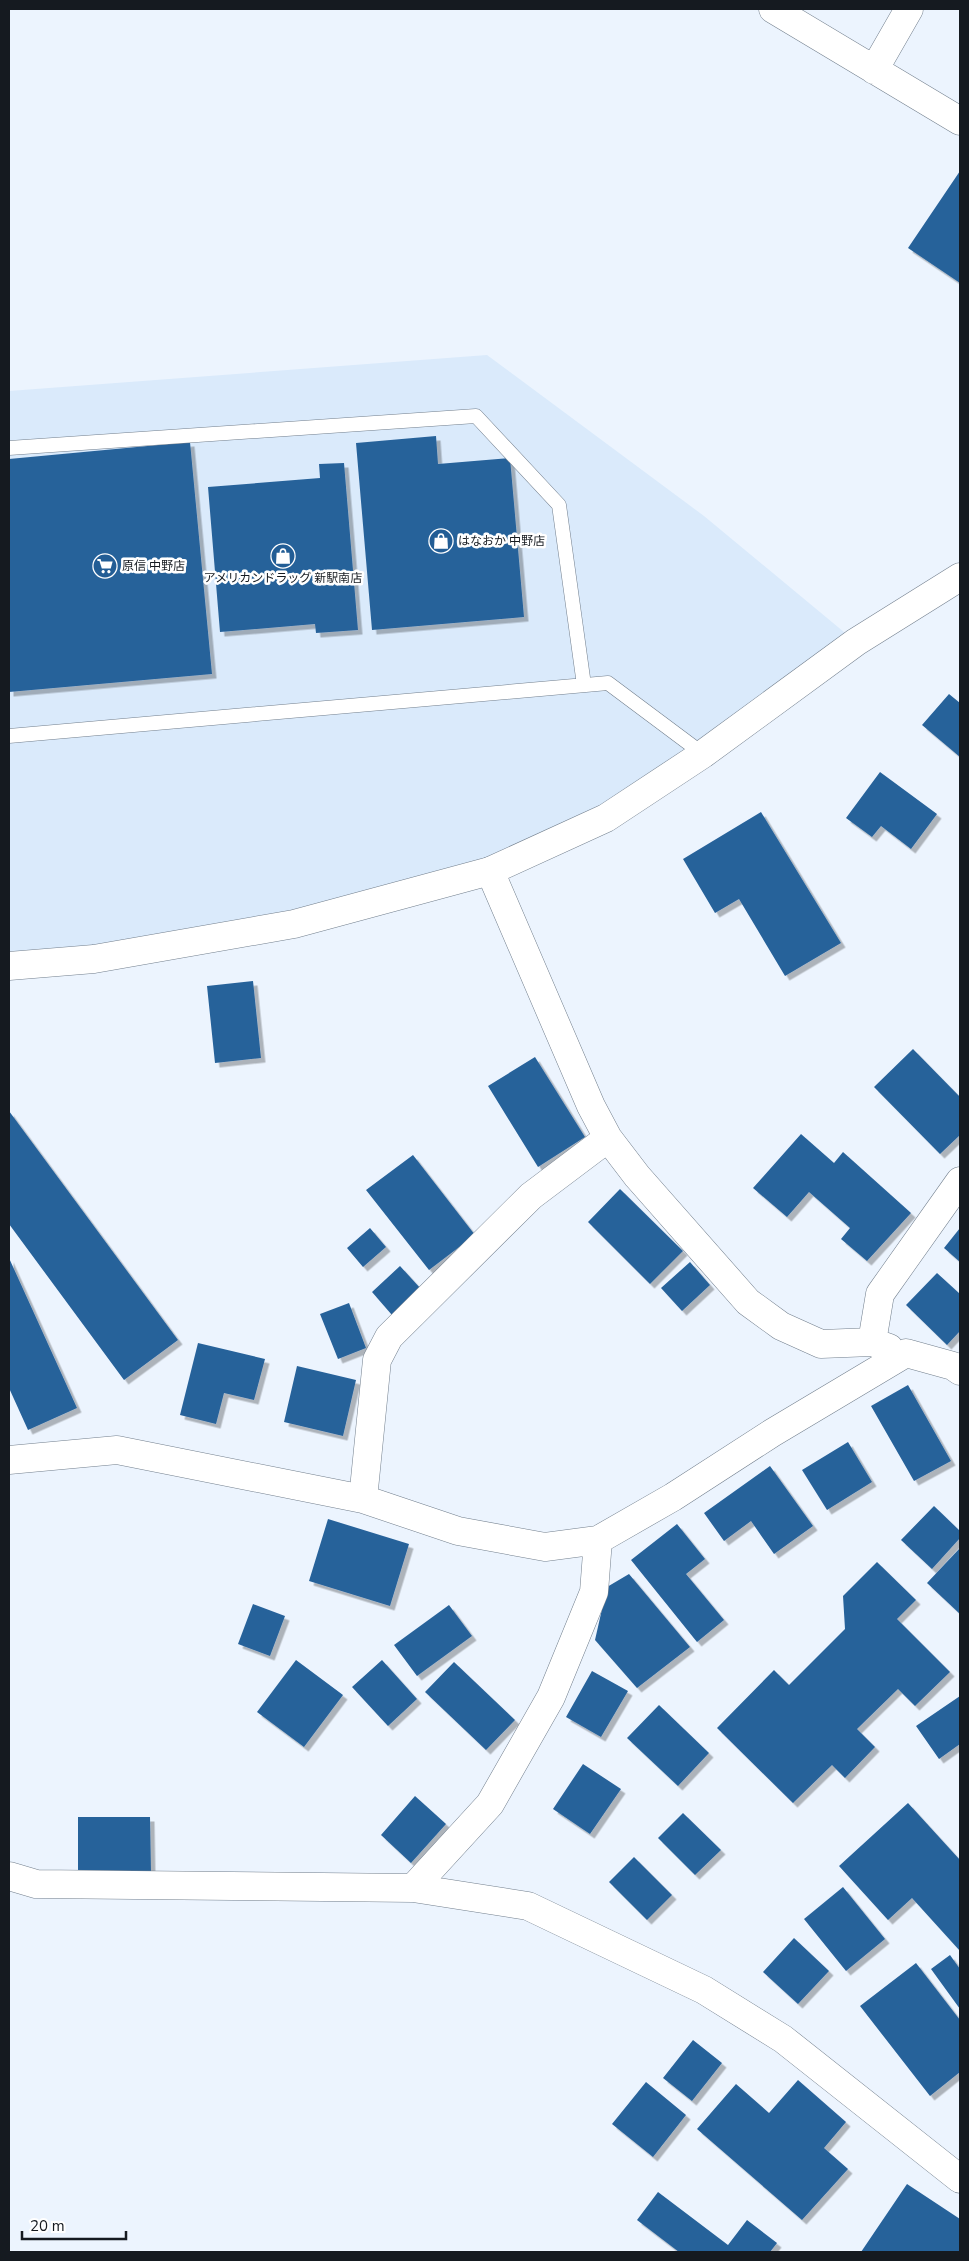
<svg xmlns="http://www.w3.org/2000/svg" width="969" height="2261" font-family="'Nunito Sans','Noto Sans JP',sans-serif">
  <defs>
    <filter id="shadow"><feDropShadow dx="4.5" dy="4.5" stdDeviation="0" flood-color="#0004"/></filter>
  </defs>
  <rect width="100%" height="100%" fill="#ecf4fe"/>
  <path fill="#daeafb" d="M487 355 704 516 856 642 606 818 294 924 9 966V391Z"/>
  <path fill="#28629a" filter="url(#shadow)" d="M960 171V283L908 248Z
    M436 436 438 464 510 458 524 617 372 630 356 443Z
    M190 442 212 674 9 692V459Z
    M344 463 358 630 316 633 315 624 220 632 208 487 320 478 319 464Z
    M949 694 960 703V757L922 725Z
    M880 772 937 814 911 849 881 826 872 837 846 818Z
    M761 812 841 943 785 976 739 899 715 913 683 859Z
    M253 981 261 1058 215 1063 207 986Z
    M913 1049 960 1097V1135L940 1154 874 1087Z
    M535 1057 585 1137 538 1167 488 1086Z
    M9 1111 178 1340 124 1380 9 1224Z
    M801 1134 834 1163 843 1152 911 1213 867 1261 841 1239 850 1228 809 1192 787 1217 753 1188Z
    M413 1155 475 1235 429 1270 366 1190Z
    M620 1189 683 1251 650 1284 588 1222Z
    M370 1228 386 1247 363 1267 347 1248Z
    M960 1228V1262L944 1248Z
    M9 1258 77 1408 28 1430 9 1388Z
    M690 1262 710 1285 682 1311 661 1288Z
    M400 1266 421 1289 392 1315 372 1292Z
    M937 1273 960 1294V1331L947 1345 906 1305Z
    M349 1303 366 1348 338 1359 320 1314Z
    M198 1343 265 1359 254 1400 224 1393 216 1424 180 1415Z
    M297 1366 356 1380 343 1436 284 1422Z
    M908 1385 951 1461 914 1481 871 1406Z
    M848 1442 872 1482 827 1510 802 1470Z
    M770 1466 813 1526 774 1554 751 1521 724 1541 704 1513Z
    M934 1506 960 1531V1538L932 1569 901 1540Z
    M328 1519 409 1544 390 1606 309 1581Z
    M677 1524 705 1559 686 1574 724 1620 697 1642 631 1560Z
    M960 1548V1614L927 1583Z
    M877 1562 916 1600 897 1619 950 1672 915 1706 898 1689 857 1729 875 1747 845 1778 832 1765 793 1803 717 1728 774 1670 789 1685 845 1629 843 1596Z
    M629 1574 690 1647 637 1688 595 1640 607 1587Z
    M253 1604 285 1616 270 1656 238 1644Z
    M449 1605 472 1636 417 1676 394 1645Z
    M296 1660 343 1695 304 1747 257 1712Z
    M382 1660 417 1699 388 1726 352 1687Z
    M454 1662 515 1720 486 1750 425 1692Z
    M592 1671 628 1691 601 1737 566 1717Z
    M960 1696V1744L939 1759 916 1726Z
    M659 1705 709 1753 678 1786 627 1738Z
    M583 1764 621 1789 590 1834 553 1809Z
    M415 1796 446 1824 411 1863 381 1835Z
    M908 1803 960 1860V1951L912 1898 888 1920 839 1866Z
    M683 1813 721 1850 695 1875 658 1838Z
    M78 1817H150L151 1872H78Z
    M634 1857 672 1895 647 1920 609 1882Z
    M843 1887 885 1939 846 1971 804 1919Z
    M794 1938 829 1971 798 2004 763 1972Z
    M950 1955 960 1969V2009L931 1969Z
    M916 1963 960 2020V2072L930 2096 860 2006Z
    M693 2040 722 2063 692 2101 663 2078Z
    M798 2080 846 2122 824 2148 848 2169 802 2220 697 2129 736 2084 769 2113Z
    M646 2082 686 2115 653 2157 612 2124Z
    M907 2184 960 2219V2252H861Z
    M658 2192 728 2245 747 2220 777 2243 770 2252H679L637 2220Z"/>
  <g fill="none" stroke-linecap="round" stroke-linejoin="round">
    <defs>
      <path id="lane" d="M9 448 476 416 559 505 584 685
        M9 736 608 683 703 754"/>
      <path id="street" d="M773 9 960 121
        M874 70 909 9
        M490 871 591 1106 608 1138 637 1176 748 1302 781 1326 821 1344 872 1342
        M889 1348 872 1342 880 1294 960 1181
        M9 1460 117 1450 363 1499 458 1531 545 1547 598 1540 673 1497 772 1433 906 1353 953 1366 960 1371
        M363 1499 377 1360 389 1337 531 1196 608 1138
        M9 1876 36 1884 413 1888 528 1906 704 1990 783 2039 960 2179
        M413 1888 490 1804 551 1697 594 1592 598 1540"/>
      <path id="secondary" d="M9 966 94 959 294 924 490 871 606 818 703 754 856 642 960 577"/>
    </defs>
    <use href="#lane" stroke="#727f8d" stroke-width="15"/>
    <use href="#street" stroke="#727f8d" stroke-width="29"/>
    <use href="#secondary" stroke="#727f8d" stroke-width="29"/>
    <use href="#lane" stroke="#fff" stroke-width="14"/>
    <use href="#street" stroke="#fff" stroke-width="28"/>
    <use href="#secondary" stroke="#fff" stroke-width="28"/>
  </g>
  <defs>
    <symbol id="shop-disc" viewBox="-11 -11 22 22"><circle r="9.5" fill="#225d95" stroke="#fff"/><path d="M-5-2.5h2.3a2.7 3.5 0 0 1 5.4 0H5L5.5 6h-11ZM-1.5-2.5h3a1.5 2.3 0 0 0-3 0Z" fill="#fff"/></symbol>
    <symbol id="supermarket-disc" viewBox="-11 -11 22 22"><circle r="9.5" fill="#225d95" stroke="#fff"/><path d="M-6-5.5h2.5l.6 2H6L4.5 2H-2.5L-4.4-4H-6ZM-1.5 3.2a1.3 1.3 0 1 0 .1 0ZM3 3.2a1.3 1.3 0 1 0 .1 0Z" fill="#fff"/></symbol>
  </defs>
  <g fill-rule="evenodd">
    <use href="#shop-disc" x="427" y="527" width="28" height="28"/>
    <use href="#shop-disc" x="269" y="542" width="28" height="28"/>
    <use href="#supermarket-disc" x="91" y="552" width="28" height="28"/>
  </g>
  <g text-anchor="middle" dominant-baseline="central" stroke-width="5" stroke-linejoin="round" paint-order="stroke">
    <g font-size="12" fill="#151a20" stroke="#fff" text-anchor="start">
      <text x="458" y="541">はなおか 中野店</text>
      <text x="122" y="566">原信 中野店</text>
      <text x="283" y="578" text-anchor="middle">アメリカンドラッグ 新駅南店</text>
    </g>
  </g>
  <rect width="969" height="2261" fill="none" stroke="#151a20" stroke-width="20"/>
  <path d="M22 2231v8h104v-8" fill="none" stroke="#151a20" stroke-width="2.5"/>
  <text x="30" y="2231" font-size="15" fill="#151a20" stroke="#ffffff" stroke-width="4" paint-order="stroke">20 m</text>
</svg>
